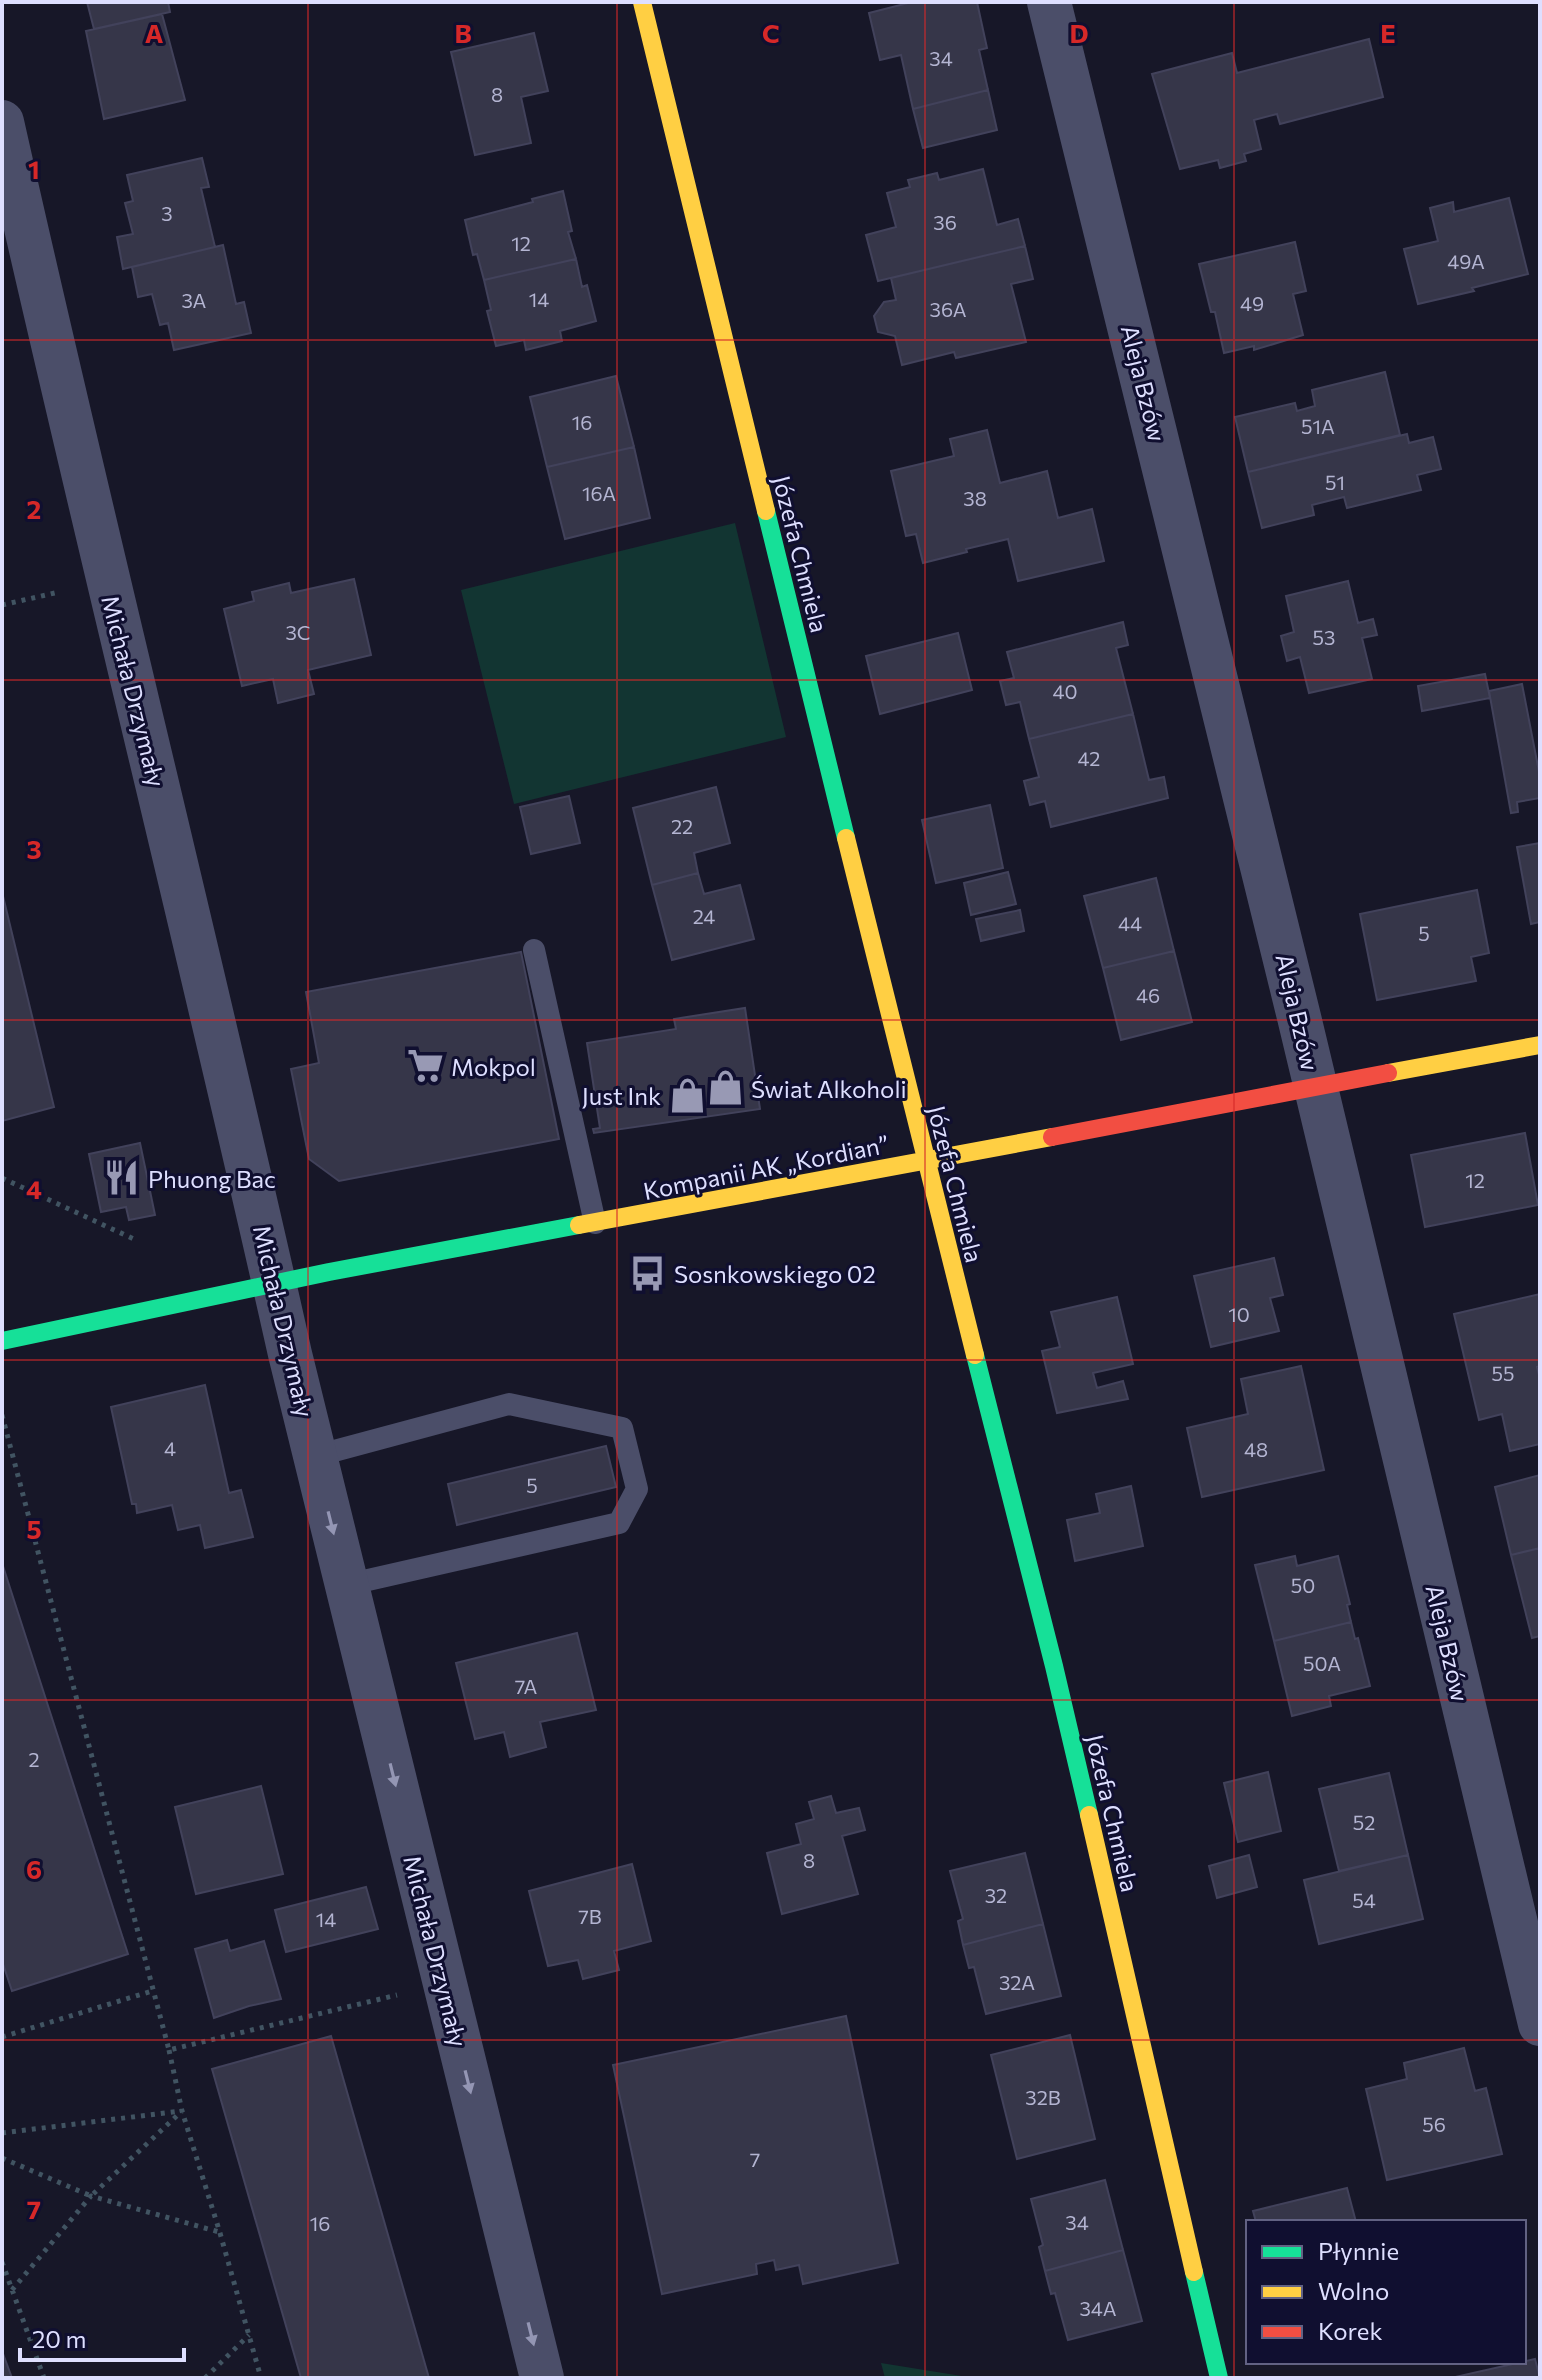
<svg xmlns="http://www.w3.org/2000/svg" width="1542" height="2380" font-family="Commissioner,sans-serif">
  <rect width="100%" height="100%" fill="#171728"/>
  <path fill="#123532" d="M735 523 786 737 514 804 461 590Z
    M881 2363 974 2378H885Z"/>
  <path fill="#363649" stroke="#42425b" stroke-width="2" d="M87 2H168L170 12 94 29Z
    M912 2H977L987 48 979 50 988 90 913 109 901 55 880 60 869 13Z
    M162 14 185 100 104 119 86 31Z
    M534 33 548 91 521 97 531 143 475 155 451 52Z
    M1369 39 1383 97 1280 124 1277 114 1254 120 1261 149 1244 154 1246 161 1220 168 1218 160 1180 169 1152 74 1232 53 1237 73Z
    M988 90 997 130 923 148 913 109Z
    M202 158 209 187 201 188 215 247 123 269 117 237 133 234 125 203 133 201 127 175Z
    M983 169 997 225 1018 219 1025 246 878 281 866 235 896 227 887 193 910 187 908 180 937 173 939 180Z
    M563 191 572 231 568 232 576 259 484 280 477 254 473 255 465 220 533 202 532 199Z
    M1509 198 1528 274 1472 288 1474 291 1418 304 1404 249 1438 241 1430 208 1453 202 1454 212Z
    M1295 242 1306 291 1293 294 1303 335 1254 350V346L1224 353 1215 312H1211L1199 264Z
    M223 245 236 304 244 302 251 333 174 350 168 323 160 325 152 294 138 297 132 267Z
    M1025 246 1033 279 1011 284 1026 342 956 358 954 352 902 365 895 336 878 332 874 316 884 302 896 300 891 278Z
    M576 259 582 287 587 285 596 321 560 331 562 341 526 350 524 340 496 346 487 311 491 310 484 280Z
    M1385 372 1400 435 1248 472 1235 417 1295 403 1297 411 1315 406 1312 390Z
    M616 376 634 447 547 467 530 397Z
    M987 430 1000 483 1047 471 1058 518 1092 509 1104 561 1018 581 1008 539 966 549 967 552 923 563 916 534 906 536 891 471 954 456 950 439Z
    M1407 434 1409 443 1433 437 1441 469 1417 475 1421 490 1347 508 1344 497 1312 505 1314 515 1262 528 1248 472Z
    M634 447 650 518 565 539 547 467Z
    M354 579 371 655 308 670 314 694 278 703 273 679 242 686 224 609 254 601 252 592 289 583 291 593Z
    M1348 581 1358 623 1373 619 1377 635 1362 638 1372 679 1309 693 1300 657 1287 661 1281 636 1294 632 1286 596Z
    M1123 622 1128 645 1116 648 1133 714 1029 739 1020 702 1006 705 1000 681 1014 678 1007 652Z
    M958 633 972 690 880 714 866 656Z
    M1485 674 1490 698 1422 711 1418 686Z
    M1522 684 1540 777V798L1517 802 1518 812 1511 813 1489 691Z
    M1133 714 1149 780 1164 777 1168 798 1051 827 1045 801 1030 805 1024 781 1039 777 1029 739Z
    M716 787 730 843 694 853 698 873 652 885 633 808Z
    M569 796 580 843 531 854 520 807Z
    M990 805 1003 868 936 883 922 820Z
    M1540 843V922L1531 924 1517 847Z
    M1008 872 1016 904 971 915 964 883Z
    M698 873 704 894 740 885 754 939 672 960 652 885Z
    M1156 878 1174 951 1103 968 1084 896Z
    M1477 890 1489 953 1471 957 1476 981 1377 1000 1360 914Z
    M2 892 54 1107 2 1121Z
    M1020 910 1024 931 981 941 976 919Z
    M1174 951 1192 1022 1121 1040 1103 968Z
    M521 952 559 1139 339 1181 309 1159 291 1069 319 1063 306 992Z
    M745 1008 760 1109 594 1133 593 1129 600 1128 587 1043 676 1029 674 1019Z
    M1525 1133 1538 1205 1425 1227 1411 1155Z
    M140 1143 155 1215 129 1220 126 1207 101 1212 89 1154Z
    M1274 1258 1283 1295 1270 1298 1279 1331 1211 1347 1194 1276Z
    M1540 1294V1366L1537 1367 1540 1379V1444L1510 1451 1502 1414 1479 1420 1454 1314Z
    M1117 1297 1133 1364 1093 1373 1097 1388 1123 1381 1128 1399 1057 1413 1042 1351 1060 1347 1051 1312Z
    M1301 1366 1324 1470 1202 1497 1187 1428 1248 1414 1241 1379Z
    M205 1385 229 1493 241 1490 253 1537 205 1548 200 1525 178 1530 172 1505 137 1513 136 1504H132L111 1407Z
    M606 1446 616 1487 457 1525 448 1484Z
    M1540 1475V1548L1511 1555 1495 1487Z
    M1131 1486 1143 1546 1075 1561 1067 1520 1100 1513 1096 1494Z
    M1540 1548V1636L1532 1638 1511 1555Z
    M1295 1556 1297 1566 1338 1556 1350 1604 1347 1605 1351 1622 1274 1641 1255 1565Z
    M2 1563 128 1954 12 1991 2 1961Z
    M1351 1622 1355 1639 1358 1638 1370 1686 1329 1696 1331 1706 1292 1716 1274 1641Z
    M577 1633 596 1710 540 1722 546 1747 510 1757 504 1732 475 1739 456 1663Z
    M1268 1772 1281 1831 1238 1842 1224 1783Z
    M1389 1773 1408 1855 1339 1871 1319 1789Z
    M261 1786 283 1874 196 1894 175 1807Z
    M831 1796 836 1813 859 1808 865 1830 842 1836 858 1894 782 1914 767 1853 801 1844 796 1824 814 1819 809 1802Z
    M1025 1853 1043 1924 963 1945 958 1921 963 1919 950 1871Z
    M1249 1855 1257 1887 1217 1898 1209 1866Z
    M1408 1855 1423 1919 1319 1944 1304 1880Z
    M632 1864 651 1941 614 1951 619 1970 583 1979 578 1960 548 1966 529 1891Z
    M366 1887 378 1929 286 1952 275 1910Z
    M1043 1924 1061 1996 986 2014 974 1967 969 1968 963 1945Z
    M227 1940 230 1951 264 1941 281 1999 249 2006 214 2018 195 1949Z
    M846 2016 898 2263 803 2284 799 2265 776 2270 774 2260 756 2264 757 2274 662 2294 613 2065Z
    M1070 2035 1095 2139 1017 2159 991 2055Z
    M331 2036 429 2378H301L212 2069Z
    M1464 2048 1475 2091 1486 2088 1502 2154 1387 2180 1366 2089 1407 2079 1404 2063Z
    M1105 2180 1123 2250 1045 2271 1039 2247 1043 2245 1031 2199Z
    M1347 2188 1356 2222H1256L1253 2211Z
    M1123 2250 1142 2321 1068 2340 1055 2293 1051 2294 1045 2271Z
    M2 2351 12 2378H2Z
    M1535 2359 1540 2378H1456L1455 2377Z"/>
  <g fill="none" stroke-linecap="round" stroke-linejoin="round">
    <path stroke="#415462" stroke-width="5" stroke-dasharray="4 6" stroke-linecap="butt" d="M2 605 59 592
      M2 1178 138 1241
      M2 1415 169 2050 397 1995
      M2 2037 152 1991
      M169 2050 182 2111 220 2233 261 2378
      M2 2133 181 2111
      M2 2158 91 2196 182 2111
      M2 2262 44 2378
      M12 2290 91 2196 219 2232
      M205 2378 249 2335"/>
    <path stroke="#4b4e69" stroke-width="22" d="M534 950 595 1223
      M315 1456 509 1404 622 1428 637 1489 619 1523 346 1585"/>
    <path stroke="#4b4e69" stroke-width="44" d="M1049 2 1299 1017 1540 2024
      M2 122C94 533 198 942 290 1354L542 2378"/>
    <path stroke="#16e098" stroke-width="18" d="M766 511 846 838
      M2 1341 329 1272 579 1225
      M975 1355 1054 1666 1089 1815
      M1194 2272 1219 2378"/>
    <path stroke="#ffcf43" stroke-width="18" d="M642 2 766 511
      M846 838 975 1355
      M1388 1073 1540 1045
      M579 1225 1052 1137
      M1089 1815 1194 2272"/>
    <path stroke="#f24e42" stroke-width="18" d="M1052 1137 1388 1073"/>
  </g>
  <defs><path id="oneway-solid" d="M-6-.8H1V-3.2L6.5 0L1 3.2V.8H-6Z" transform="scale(2)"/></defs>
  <g fill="#9496b4">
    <use href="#oneway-solid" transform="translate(331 1523) rotate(76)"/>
    <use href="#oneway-solid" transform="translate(393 1775) rotate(76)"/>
    <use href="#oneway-solid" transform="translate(468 2082) rotate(76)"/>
    <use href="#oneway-solid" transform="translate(531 2334) rotate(76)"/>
  </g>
  <path fill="none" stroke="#d62828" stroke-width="2" stroke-opacity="0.55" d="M308 2V2378M617 2V2378M925 2V2378M1234 2V2378M2 340H1540M2 680H1540M2 1020H1540M2 1360H1540M2 1700H1540M2 2040H1540"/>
  <defs>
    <symbol id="supermarket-bare" viewBox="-9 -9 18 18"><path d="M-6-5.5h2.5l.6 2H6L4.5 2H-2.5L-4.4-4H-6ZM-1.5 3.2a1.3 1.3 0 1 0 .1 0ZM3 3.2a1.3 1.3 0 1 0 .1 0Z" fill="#9899b4" stroke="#100f30" stroke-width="2.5" paint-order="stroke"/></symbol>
    <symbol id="shop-bare" viewBox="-9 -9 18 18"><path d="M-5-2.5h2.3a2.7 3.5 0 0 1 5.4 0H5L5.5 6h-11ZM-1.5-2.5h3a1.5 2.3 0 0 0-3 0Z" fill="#9899b4" stroke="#100f30" stroke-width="2.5" paint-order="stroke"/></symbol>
    <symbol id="restaurant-bare" viewBox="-9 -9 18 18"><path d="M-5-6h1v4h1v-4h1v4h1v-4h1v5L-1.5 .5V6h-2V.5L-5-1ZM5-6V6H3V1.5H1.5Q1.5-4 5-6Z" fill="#9899b4" stroke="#100f30" stroke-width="2.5" paint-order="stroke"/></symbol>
    <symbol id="bus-bare" viewBox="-9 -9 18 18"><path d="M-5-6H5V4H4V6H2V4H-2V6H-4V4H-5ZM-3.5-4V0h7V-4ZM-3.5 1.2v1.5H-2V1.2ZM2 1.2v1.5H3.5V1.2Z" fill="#9899b4" stroke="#100f30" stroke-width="2.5" paint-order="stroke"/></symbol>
  </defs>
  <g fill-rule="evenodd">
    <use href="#supermarket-bare" x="400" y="1040" width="51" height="51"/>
    <use href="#shop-bare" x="700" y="1062" width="51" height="51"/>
    <use href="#shop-bare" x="662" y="1070" width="51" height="51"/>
    <use href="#restaurant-bare" x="96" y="1152" width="51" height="51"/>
    <use href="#bus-bare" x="622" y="1248" width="51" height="51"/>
  </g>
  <g text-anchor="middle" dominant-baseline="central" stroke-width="6" stroke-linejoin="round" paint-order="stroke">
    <g font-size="20" fill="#b4b5d2">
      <text x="941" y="58">34</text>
      <text x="497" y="94">8</text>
      <text x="167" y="213">3</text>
      <text x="945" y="222">36</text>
      <text x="521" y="243">12</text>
      <text x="1466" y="261">49A</text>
      <text x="539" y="299">14</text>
      <text x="194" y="300">3A</text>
      <text x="1252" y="303">49</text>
      <text x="948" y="309">36A</text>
      <text x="582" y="422">16</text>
      <text x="1318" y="426">51A</text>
      <text x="1335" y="482">51</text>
      <text x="599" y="493">16A</text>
      <text x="975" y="498">38</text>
      <text x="298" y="632">3C</text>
      <text x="1324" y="637">53</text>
      <text x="1065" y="691">40</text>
      <text x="1089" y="758">42</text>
      <text x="682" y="826">22</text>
      <text x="704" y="916">24</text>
      <text x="1130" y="923">44</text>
      <text x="1424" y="933">5</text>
      <text x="1148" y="995">46</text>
      <text x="1475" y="1180">12</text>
      <text x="1239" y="1314">10</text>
      <text x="1503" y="1373">55</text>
      <text x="170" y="1448">4</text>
      <text x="1256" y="1449">48</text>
      <text x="532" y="1485">5</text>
      <text x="1303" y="1585">50</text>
      <text x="1322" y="1663">50A</text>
      <text x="526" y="1686">7A</text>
      <text x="34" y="1759">2</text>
      <text x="1364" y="1822">52</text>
      <text x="809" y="1860">8</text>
      <text x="996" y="1895">32</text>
      <text x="1364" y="1900">54</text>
      <text x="590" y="1916">7B</text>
      <text x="326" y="1919">14</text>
      <text x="1017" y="1982">32A</text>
      <text x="1043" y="2097">32B</text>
      <text x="1434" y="2124">56</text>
      <text x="755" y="2159">7</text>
      <text x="1077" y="2222">34</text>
      <text x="320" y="2223">16</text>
      <text x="1098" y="2308">34A</text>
    </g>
    <g font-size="24" fill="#dedfff" stroke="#100f30">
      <text transform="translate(1144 383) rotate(76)">Aleja Bzów</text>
      <text transform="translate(801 554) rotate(76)">Józefa Chmiela</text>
      <text transform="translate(134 691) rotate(76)">Michała Drzymały</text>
      <text transform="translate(1298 1012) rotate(77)">Aleja Bzów</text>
      <text transform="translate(766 1167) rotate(-11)">Kompanii AK „Kordian”</text>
      <text transform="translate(956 1184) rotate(76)">Józefa Chmiela</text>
      <text transform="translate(284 1321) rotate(77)">Michała Drzymały</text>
      <text transform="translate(1448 1643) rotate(77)">Aleja Bzów</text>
      <text transform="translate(1113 1813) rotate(77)">Józefa Chmiela</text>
      <text transform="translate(436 1951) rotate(76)">Michała Drzymały</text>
    </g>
    <g font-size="24" fill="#dedfff" stroke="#100f30" text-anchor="start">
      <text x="451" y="1066">Mokpol</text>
      <text x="751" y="1088">Świat Alkoholi</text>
      <text x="661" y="1095" text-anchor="end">Just Ink</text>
      <text x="148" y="1178">Phuong Bac</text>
      <text x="674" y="1273">Sosnkowskiego 02</text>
    </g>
  </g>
  <g font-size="26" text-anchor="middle" font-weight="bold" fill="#d62828" stroke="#100f30" stroke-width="6" stroke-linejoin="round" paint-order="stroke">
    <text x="154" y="43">A</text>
    <text x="463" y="43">B</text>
    <text x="771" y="43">C</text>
    <text x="1079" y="43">D</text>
    <text x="1388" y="43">E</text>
    <text x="34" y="179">1</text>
    <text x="34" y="519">2</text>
    <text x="34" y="859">3</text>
    <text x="34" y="1199">4</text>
    <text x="34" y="1539">5</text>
    <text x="34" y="1879">6</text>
    <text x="34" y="2219">7</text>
  </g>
  <rect width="1542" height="2380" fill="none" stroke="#dedfff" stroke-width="8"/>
  <rect x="1246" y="2220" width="280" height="144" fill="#100f30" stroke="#626283" stroke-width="2"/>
  <rect x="1262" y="2246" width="40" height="12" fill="#16e098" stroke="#626283" stroke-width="2"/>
  <text x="1318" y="2260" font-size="24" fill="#dedfff">Płynnie</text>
  <rect x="1262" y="2286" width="40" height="12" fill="#ffcf43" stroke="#626283" stroke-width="2"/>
  <text x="1318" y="2300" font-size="24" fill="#dedfff">Wolno</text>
  <rect x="1262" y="2326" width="40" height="12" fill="#f24e42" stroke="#626283" stroke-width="2"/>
  <text x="1318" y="2340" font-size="24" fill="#dedfff">Korek</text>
  <path d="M20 2348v12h164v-12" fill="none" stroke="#dedfff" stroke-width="4"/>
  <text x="32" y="2348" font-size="24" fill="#dedfff" stroke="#100f30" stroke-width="6" paint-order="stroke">20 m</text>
</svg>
